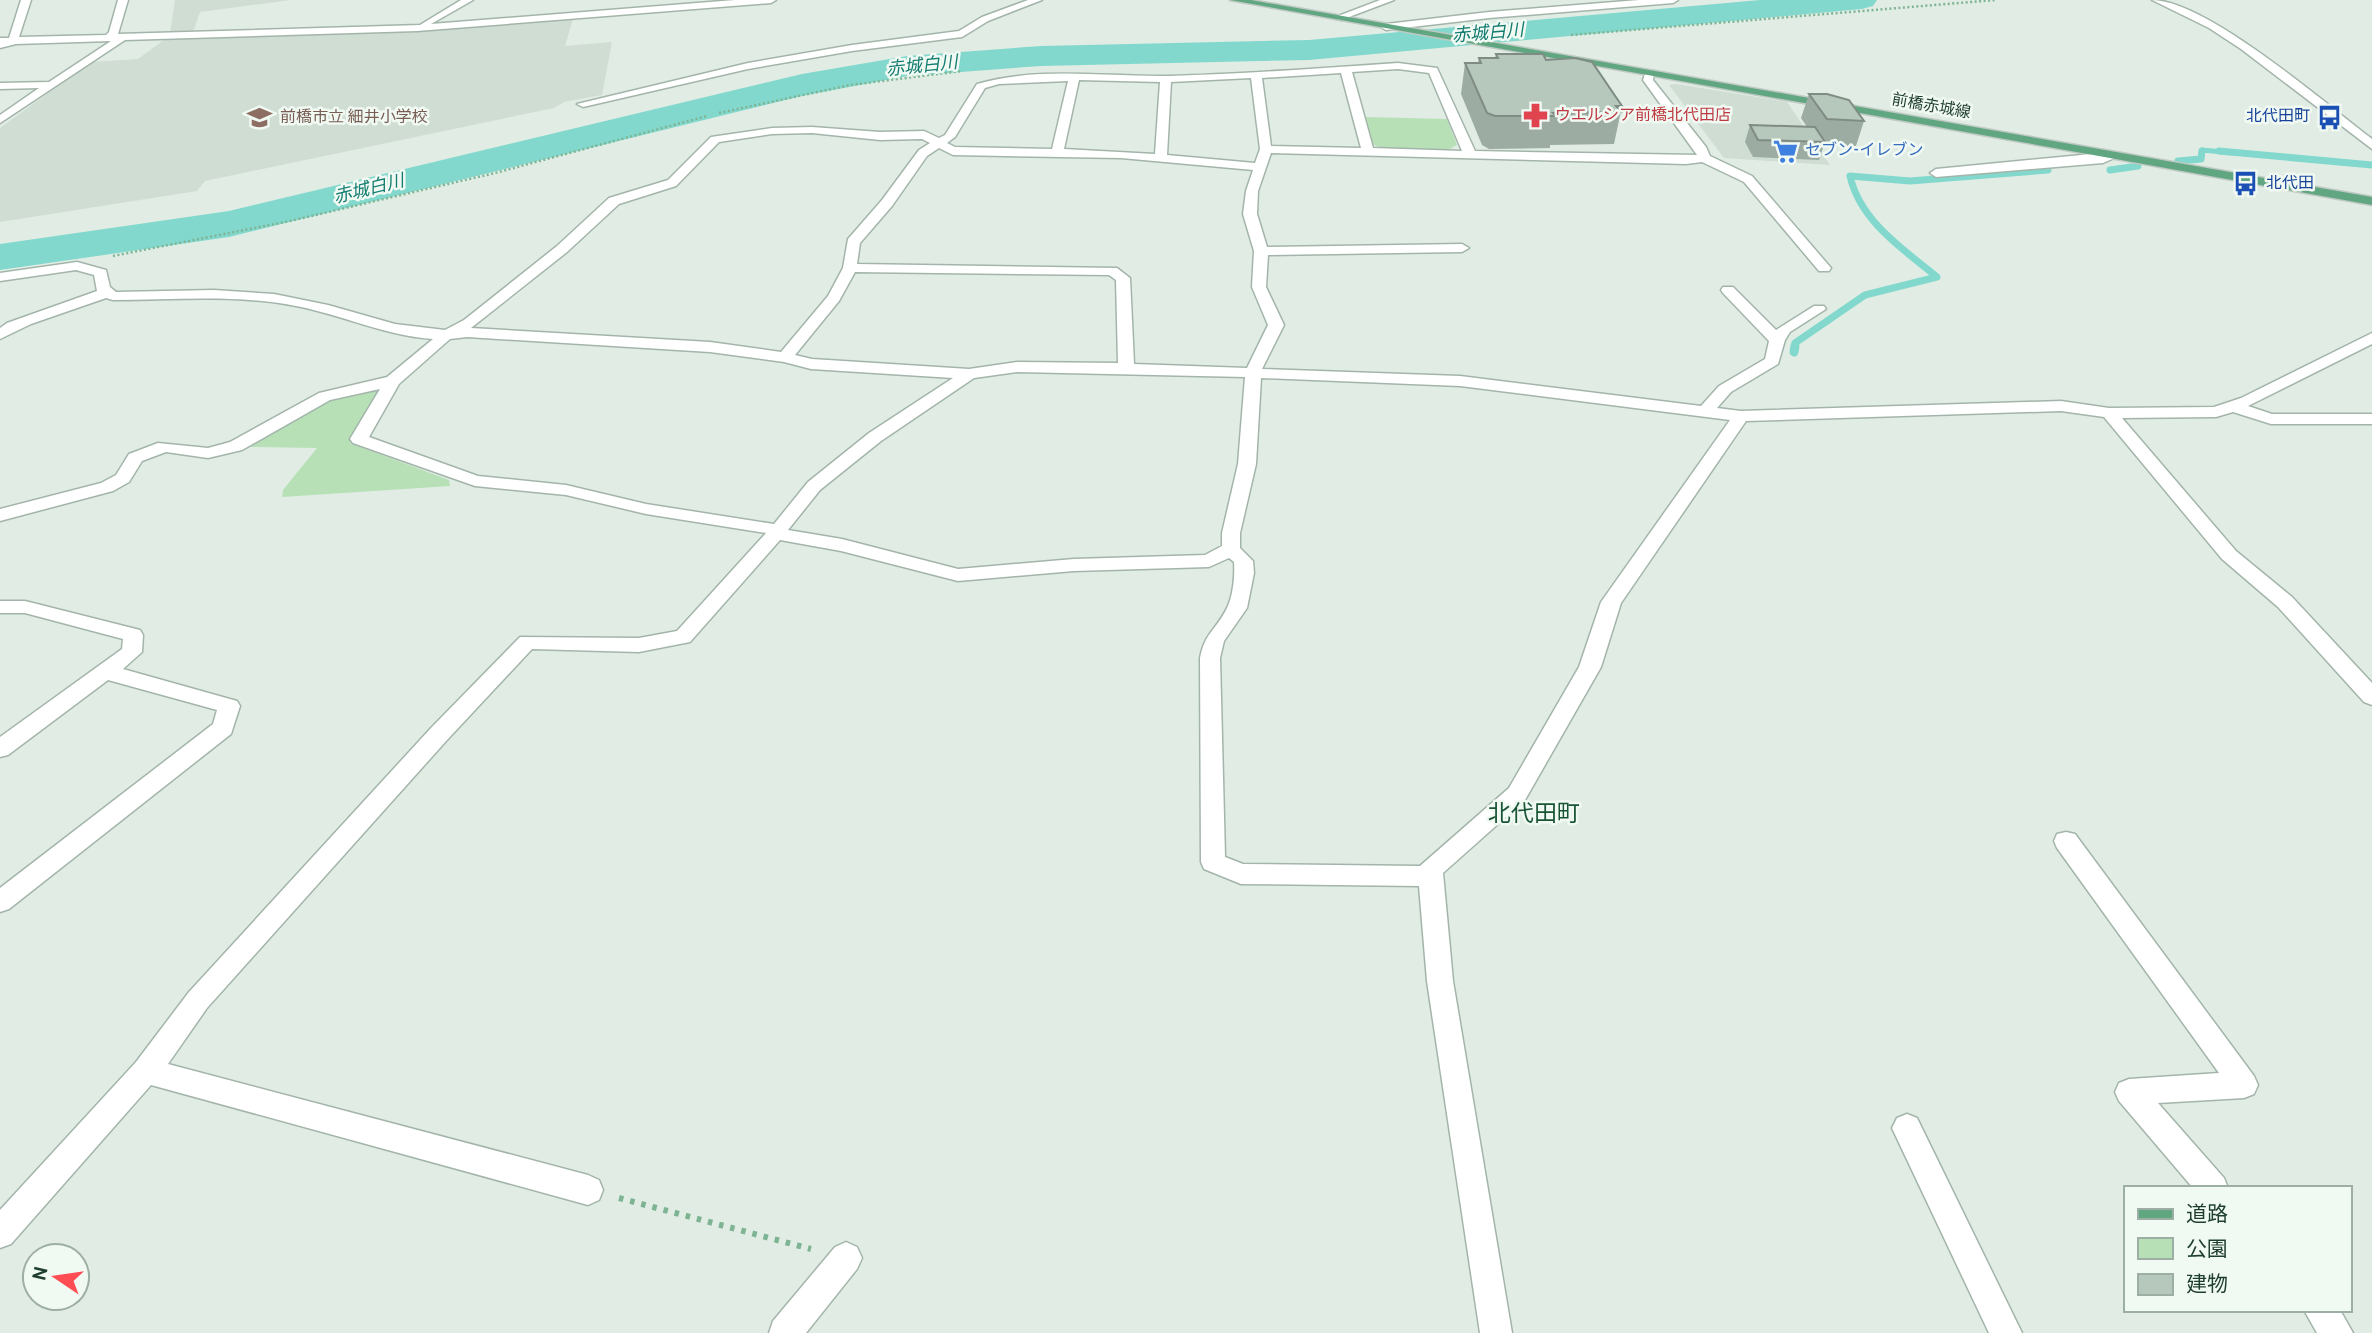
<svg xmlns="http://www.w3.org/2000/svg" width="2372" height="1333" font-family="Overpass,'Noto Sans JP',sans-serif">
  <rect width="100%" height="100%" fill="#e1ede4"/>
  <path fill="#cfddd2" d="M175 0H291L200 12 193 32 170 33Z
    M573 19 565 46 612 42 602 95 564 102 554 108 205 181 197 191 0 222V128L91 62 138 59 168 37Z
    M1676 84 1787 102 1830 165 1724 158 1669 85Z"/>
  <path fill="#b7e0b7" d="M1366 117 1447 119 1457 145 1448 150 1378 147 1373 144Z
    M385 386 350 443 449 480 450 486 282 497 283 490 317 448 250 447 311 409 335 399Z"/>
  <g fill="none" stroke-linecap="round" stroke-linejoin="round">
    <path stroke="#83d8cd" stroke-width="5" d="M2202 153V150L2233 153"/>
    <path stroke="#83d8cd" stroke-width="7" d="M2219 151 2372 165
      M2178 161 2201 159 2202 151
      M2110 170 2138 166
      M1794 348 1795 343 1865 295 1937 277C1903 249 1860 221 1850 176L1910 181 2048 170"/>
    <path stroke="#83d8cd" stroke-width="9" d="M1794 352 1795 346"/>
    <path fill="#83d8cd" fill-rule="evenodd" d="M1760 0H1877L1873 6 1862 9 1309 60 1041 66 907 76 802 96 229 237 0 270V244L229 211 802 74 907 56 1041 46 1309 40Z"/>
    <defs>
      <path id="minor" d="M21 0H31L19 37 106 35 109 32 118 0H128L118 34 420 25 461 0H473L431 24 735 0H776L771 3 417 31 125 40 0 123V115L39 88 0 89V83L49 82 111 41 16 44 0 48V38H9Z
        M1028 0H1042L988 21 962 37 852 51 748 69 583 107 577 104 748 63 852 45 959 31 982 17Z
        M1380 0H1394L1341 20 1333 18Z
        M1639 0H1678L1673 3 1489 18 1386 30 1381 27 1386 24 1489 12Z
        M2152 0C2206 0 2326 104 2372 139V149L2241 49 2209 28Z
        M1398 63 1437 68 1475 151 1697 155 1643 80 1646 71H1654L1653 80 1706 147 1710 156 1752 176 1831 268 1829 271H1819L1744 182 1702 162 1686 164 1271 153 1258 191 1257 214 1267 247 1462 244 1469 248 1462 252 1268 255 1266 287 1284 325 1262 369 1460 376 1701 406 1719 386 1765 359 1769 341 1723 293 1721 290 1723 287H1733L1776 330 1814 306H1824L1826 309 1790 332 1785 340 1778 364 1731 392 1717 408 1741 411 2061 401 2109 408 2214 407 2241 398 2372 333V344L2248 406 2272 414H2372V424H2271L2233 412 2216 417 2122 418 2236 551 2292 597 2372 683V705L2364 702 2278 607 2222 559 2104 417 2061 411 1746 421 1621 603 1601 667 1525 800 1443 873 1453 981 1512 1333H1480L1427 981 1419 886 1241 884 1204 869 1201 862 1200 658C1205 632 1217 629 1227 608 1233 596 1235 576 1234 562L1229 558 1209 567 1074 571 958 581 841 551 780 540 690 642 639 652 532 649 447 740 207 1008 168 1064 588 1175 599 1180 603 1190 599 1200 588 1205 151 1085 11 1244 0 1248V1210L136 1062 189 992 431 728 520 637 639 638 677 631 766 533 646 514 566 495 475 486 353 443 350 439 380 389 330 400 242 450 208 458 166 452 142 461 129 482 113 491 0 521V509L101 483 116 475 129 454 158 443 208 448 230 442 319 393 387 377 433 339C385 336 343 315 296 306 236 294 174 300 113 300L106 298 31 324 0 339V328L7 323 97 291 94 275 76 270 0 281V273L77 262 106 270 110 287 116 292 214 290 274 294 328 305 395 324 445 330 464 320 557 246 609 198 668 180 711 137 772 128 812 127 880 132 924 131 939 138 945 135 977 84C1038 66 1106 77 1169 76 1245 74 1322 68 1398 63ZM1398 69 1429 73 1462 151 1373 148 1352 72ZM1341 73 1361 148 1271 146 1262 78ZM1251 78 1260 149 1255 163 1167 155 1171 82ZM1079 80 1160 82 1155 154 1064 149ZM1068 81 1052 149 955 147 947 143 955 137 985 88 999 84ZM812 133 880 140 922 139 930 143 919 150 882 200 848 239 843 268 828 296 781 352 710 342 471 328 567 252 619 204 676 186 719 142 772 134ZM939 148 953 155 1121 158 1253 170 1246 191 1243 214 1254 251 1252 287 1268 325 1247 368 1134 364 1130 278 1117 268 857 264 860 243 892 206 927 156ZM855 272 1109 275 1116 280 1118 363 1017 362 969 369 812 359 795 355 839 301ZM467 337 710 352 784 362 811 369 953 378 869 433 808 482 774 524 646 504 566 485 478 476 369 437 399 384 450 339ZM1017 372 1245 377 1238 464 1222 533V546L1205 555 1074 559 958 569 842 539 788 530 820 490 881 441 974 378ZM1261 378 1460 386 1730 420 1601 602 1579 667 1509 788 1420 866 1243 864 1225 857 1220 658 1224 641 1247 608 1254 573 1253 561 1240 548V533L1256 464Z
        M2113 152 2119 156 2103 163 1936 177 1930 173 1936 169Z
        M0 601H25L140 630 143 635 142 652 123 669 237 701 240 706 231 734 9 909 0 912V888L213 724 217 710 108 680 8 755 0 757V737L122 649 123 639 25 613H0Z
        M2066 832 2075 834 2254 1076 2258 1085 2254 1094 2244 1098 2158 1103 2224 1178 2228 1188H2193L2119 1101 2115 1092 2119 1083 2129 1079 2219 1073 2057 848 2054 841 2057 834Z
        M1907 1114 1917 1118 2022 1333H1989L1892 1128 1897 1118Z
        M846 1242 857 1247 862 1258 857 1269 806 1333H769L773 1321 835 1247Z
        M2304 1310H2340L2353 1333H2317Z"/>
      <path id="major" d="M1230 0H1251L2372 197V205Z"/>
    </defs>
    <use href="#minor" stroke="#a3b5aa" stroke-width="3"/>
    <use href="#major" stroke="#c0c9c4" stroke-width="3"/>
    <path stroke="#7eb494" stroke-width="2.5" stroke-dasharray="2 2.5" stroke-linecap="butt" d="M1571 35 1995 0
      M719 113 850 85 962 71
      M113 256 290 221 495 173 707 116"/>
    <path stroke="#7eb494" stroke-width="6" stroke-dasharray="4.5 7" stroke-linecap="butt" d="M619 1198 811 1249"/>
    <use href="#minor" fill="#fff" fill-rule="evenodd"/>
    <use href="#major" fill="#60a781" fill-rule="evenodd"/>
  </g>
  <path fill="#9daca2" d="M1496 54 1546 60 1622 106 1614 144 1550 145V148L1489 149 1482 145 1461 94 1465 63H1478L1479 58H1495Z
    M1809 94 1864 121 1856 146 1824 145 1819 160 1753 157 1745 142 1750 125 1807 127 1801 118Z"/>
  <path fill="#b6c8bc" stroke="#7f8c84" stroke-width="2" d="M1496 54H1543L1546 60 1575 58 1592 62 1622 106H1616L1621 112 1553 113 1556 116H1495L1487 113 1465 63H1481L1479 58H1498Z
    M1809 94H1827L1849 100 1864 121 1827 119Z
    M1750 125 1815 127 1825 142 1758 140Z"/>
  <defs>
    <symbol id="pharmacy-bare" viewBox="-9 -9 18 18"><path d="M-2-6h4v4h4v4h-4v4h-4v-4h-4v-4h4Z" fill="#e0444e" stroke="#f1f9f3" stroke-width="2.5" paint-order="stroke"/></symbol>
    <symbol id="bus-bare" viewBox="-9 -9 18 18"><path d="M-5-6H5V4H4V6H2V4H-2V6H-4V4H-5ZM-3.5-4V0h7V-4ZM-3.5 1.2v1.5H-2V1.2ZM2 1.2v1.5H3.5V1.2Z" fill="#1a4fb4" stroke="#f1f9f3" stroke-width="2.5" paint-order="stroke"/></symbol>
    <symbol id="school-bare" viewBox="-9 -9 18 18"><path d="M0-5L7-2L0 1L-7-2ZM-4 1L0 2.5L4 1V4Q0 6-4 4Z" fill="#8d6e63" stroke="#f1f9f3" stroke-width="2.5" paint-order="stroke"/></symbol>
    <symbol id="supermarket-bare" viewBox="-9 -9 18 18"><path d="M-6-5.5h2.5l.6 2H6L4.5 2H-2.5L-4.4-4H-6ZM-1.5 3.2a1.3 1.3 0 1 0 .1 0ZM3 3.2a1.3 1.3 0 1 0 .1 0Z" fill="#3f7fe0" stroke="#f1f9f3" stroke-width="2.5" paint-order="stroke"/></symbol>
  </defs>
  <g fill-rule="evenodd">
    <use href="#pharmacy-bare" x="1518" y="98" width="35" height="35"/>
    <use href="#bus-bare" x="2312" y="100" width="35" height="35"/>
    <use href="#school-bare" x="242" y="100" width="35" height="35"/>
    <use href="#supermarket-bare" x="1768" y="134" width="35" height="35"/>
    <use href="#bus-bare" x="2228" y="166" width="35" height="35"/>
  </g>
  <g text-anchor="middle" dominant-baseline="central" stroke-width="5" stroke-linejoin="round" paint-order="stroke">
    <g font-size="16" fill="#1f3f2e" stroke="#f1f9f3">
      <text transform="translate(1931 107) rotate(10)">前橋赤城線</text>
    </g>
    <g font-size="16" fill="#be3a42" stroke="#f1f9f3" text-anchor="start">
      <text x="1555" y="116">ウエルシア前橋北代田店</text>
    </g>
    <g font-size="16" fill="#164399" stroke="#f1f9f3" text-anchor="end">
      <text x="2310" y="117">北代田町</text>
      <text x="2266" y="184" text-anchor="start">北代田</text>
    </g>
    <g font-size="16" fill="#785e54" stroke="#f1f9f3" text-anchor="start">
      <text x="280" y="118">前橋市立 細井小学校</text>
    </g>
    <g font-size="16" fill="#366cbe" stroke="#f1f9f3" text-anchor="start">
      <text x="1805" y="151">セブン-イレブン</text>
    </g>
    <g font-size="18" font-style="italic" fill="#137c70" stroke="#f1f9f3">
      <text transform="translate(1488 34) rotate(-5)">赤城白川</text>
      <text transform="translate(922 67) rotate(-6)">赤城白川</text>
      <text transform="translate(369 190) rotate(-14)">赤城白川</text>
    </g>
    <g font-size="23" fill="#195435" stroke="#f1f9f3">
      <text x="1534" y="815">北代田町</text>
    </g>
  </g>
  <rect x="2124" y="1186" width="228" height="126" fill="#f1f9f3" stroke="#9dafa4" stroke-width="2"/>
  <rect x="2138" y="1209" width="35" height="10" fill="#60a781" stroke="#9dafa4" stroke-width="2"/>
  <text x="2186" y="1221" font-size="21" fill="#1f3f2e">道路</text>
  <rect x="2138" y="1238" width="35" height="21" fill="#b7e0b7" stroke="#9dafa4" stroke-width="2"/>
  <text x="2186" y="1256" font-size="21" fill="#1f3f2e">公園</text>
  <rect x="2138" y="1274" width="35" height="21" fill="#b6c8bc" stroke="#9dafa4" stroke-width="2"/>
  <text x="2186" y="1291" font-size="21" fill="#1f3f2e">建物</text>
  <g transform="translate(56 1277) rotate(283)"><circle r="33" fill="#f1f9f3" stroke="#9dafa4" stroke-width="2"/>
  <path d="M0-5L12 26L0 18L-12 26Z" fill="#ff4d53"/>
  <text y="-10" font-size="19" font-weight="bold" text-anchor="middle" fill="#1f3f2e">N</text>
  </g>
</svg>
